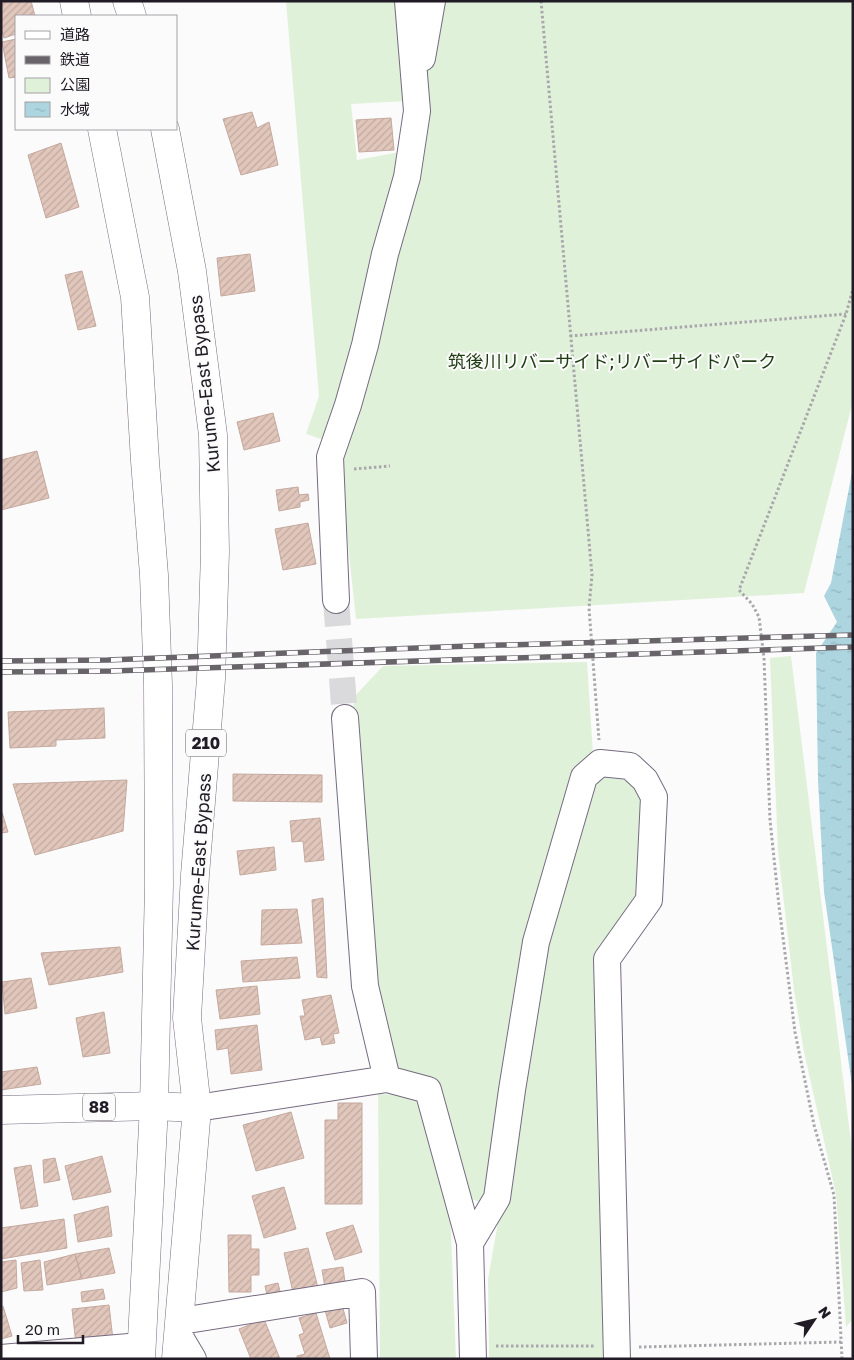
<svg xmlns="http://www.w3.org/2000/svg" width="854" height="1360" font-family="'Golos Text','Noto Sans JP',sans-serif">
  <defs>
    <pattern id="water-ripples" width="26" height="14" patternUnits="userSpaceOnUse" patternTransform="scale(1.25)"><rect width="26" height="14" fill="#acd5e0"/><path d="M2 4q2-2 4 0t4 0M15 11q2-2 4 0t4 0" fill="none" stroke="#94b6c0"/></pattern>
    <pattern id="building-hatch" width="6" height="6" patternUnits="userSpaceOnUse" patternTransform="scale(1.25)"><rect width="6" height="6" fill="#e1c6bb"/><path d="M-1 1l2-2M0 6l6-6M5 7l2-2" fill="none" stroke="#c1aaa1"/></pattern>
  </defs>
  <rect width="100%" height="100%" fill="#fbfbfb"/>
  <path fill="#e0f1da" d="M286 1H394L406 101 351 104 357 160 405 151 331 435 324 440 306 434 319 396Z
    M415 1H853V401L804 593 356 619 339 460 426 114Z
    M791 656 853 1159V1319L846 1327 836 1194 804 1052 794 990 778 851 770 658Z
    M587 662 593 754 485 1205 470 1198 438 1081 390 1065 368 963 353 698 383 666Z
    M603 775 630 781 645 803 639 900 597 955 604 1359H489L488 1279 543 968 591 782Z
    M378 1094 422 1096 450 1207 456 1359H380Z"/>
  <path fill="url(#water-ripples)" d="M853 467V1092L824 892 818 780 816 653 837 622 824 596 831 583Z"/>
  <path fill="url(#building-hatch)" stroke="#c4a99e" d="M1 1H31L35 16H16V34L4 38 1 28Z
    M16 39V77L9 78 2 42Z
    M252 112 257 128 269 122 278 165 241 175 223 119Z
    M391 118 394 150 359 152 356 120Z
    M61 143 79 207 46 218 28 155Z
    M250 254 255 291 221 296 217 258Z
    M82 271 96 326 78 330 65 275Z
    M273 413 280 441 244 450 237 422Z
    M37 451 49 498 1 510V460Z
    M298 487 299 495 308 494 309 500 300 502V507L279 511 276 490Z
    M308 523 316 564 283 570 275 529Z
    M104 708 105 738 56 740V746L10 748 8 712Z
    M233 774 322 775V802L233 801Z
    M127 780 123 831 35 855 13 784Z
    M1 809 8 832 1 833Z
    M320 818 324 860 305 862 303 841 292 842 290 821Z
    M274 847 276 870 240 875 237 851Z
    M323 898 327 978 317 977 312 900Z
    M297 909 302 943 261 945 262 910Z
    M120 947 123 972 49 985 41 953Z
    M297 957 300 978 243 982 241 961Z
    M31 978 37 1008 5 1014 2 982Z
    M257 986 260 1014 220 1019 216 990Z
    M331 995 339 1033 333 1034 335 1043 322 1045 320 1037 305 1040 300 1016H305L302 1000Z
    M104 1012 110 1053 83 1057 76 1018Z
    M257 1025 262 1070 231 1074 228 1048 217 1050 215 1030Z
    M37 1067 41 1084 1 1090V1072Z
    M338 1103H362V1204H325V1120H338Z
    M291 1112 304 1158 256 1171 243 1125Z
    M102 1156 111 1192 73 1200 65 1166Z
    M55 1158 60 1180 44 1183 43 1160Z
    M31 1165 38 1206 21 1209 14 1168Z
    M284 1187 296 1229 264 1238 252 1196Z
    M108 1206 112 1236 78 1242 74 1215Z
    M64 1219 67 1248 1 1259V1228Z
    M353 1225 362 1252 335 1260 326 1233Z
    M228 1235H251V1249H259V1275H251V1292H229Z
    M109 1248 115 1273 82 1279 75 1254Z
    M308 1248 320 1296 295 1301 284 1253Z
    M75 1254 82 1279 47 1285 44 1262Z
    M16 1260 17 1288 1 1292V1262Z
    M40 1260 43 1290 24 1291 21 1263Z
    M343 1267 346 1290 326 1293 322 1270Z
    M278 1283 283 1304 270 1308 265 1286Z
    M103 1289 105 1299 82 1302 81 1292Z
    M109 1305 113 1340 76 1344 72 1309Z
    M342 1305 347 1323 330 1328 325 1310Z
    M3 1306 12 1336 1 1339V1307Z
    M316 1313 330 1359H297V1356L305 1354 299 1335 304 1333 299 1318Z
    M264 1319 280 1359H251L239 1329Z"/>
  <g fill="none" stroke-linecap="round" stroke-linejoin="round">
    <path stroke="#dad9db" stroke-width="26" stroke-dasharray="26 13" stroke-linecap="butt" d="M336 600 345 718"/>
    <defs>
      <path id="minor" d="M422 58 432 1
        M336 600 330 457 348 405 365 345 385 254 407 177 417 111 408 1
        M345 718 365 986 387 1079
        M197 1108 387 1079 428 1090 470 1243 473 1359
        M470 1243 497 1198 512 1090 536 942 584 777 600 763 630 766 645 780 654 797 649 900 607 959 617 1359
        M181 1321 362 1292 364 1359
        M181 1321 180 1337 193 1359
        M1 1358 141 1346"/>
      <path id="primary" d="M1 1110 154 1106 197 1108"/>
      <path id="trunk" d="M74 1 77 16
        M127 1 132 16
        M102 129 135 297 145 461 154 575 158 685 159 885 154 1106 141 1359
        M165 129 192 271 213 435 215 552 211 679 195 875 187 1018 197 1108 176 1359"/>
    </defs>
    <use href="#minor" stroke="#766b80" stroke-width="28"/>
    <use href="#primary" stroke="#766b80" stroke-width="29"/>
    <use href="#trunk" stroke="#766b80" stroke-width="29"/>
    <path stroke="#a9a7ab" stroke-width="3" stroke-dasharray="2.5 2.5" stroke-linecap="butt" d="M541 1 592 575 589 608 599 740
      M570 336 846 314
      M354 469 390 466
      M496 1346H595
      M639 1347 841 1342
      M842 1359 834 1195 814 1125 795 1032 779 906 770 820 764 658 759 617 752 604 739 590 846 314 853 289"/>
    <use href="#minor" stroke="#fff" stroke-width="26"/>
    <use href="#primary" stroke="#fff" stroke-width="28"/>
    <use href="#trunk" stroke="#fff" stroke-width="28"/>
    <defs>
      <path id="rail" d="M1 661 108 660 470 646 853 635
        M1 672 111 671 853 647"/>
    </defs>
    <use href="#rail" stroke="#68646a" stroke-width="5.5"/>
    <use href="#rail" stroke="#fbfbfb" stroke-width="4" stroke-dasharray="11" stroke-linecap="butt"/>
  </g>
  <g text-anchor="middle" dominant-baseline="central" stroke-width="4" stroke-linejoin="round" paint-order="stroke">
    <g fill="#fbfbfb" stroke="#625e64" stroke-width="1">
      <rect x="186" y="729.5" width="40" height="27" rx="4"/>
      <rect x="83" y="1093.5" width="32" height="27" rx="4"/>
    </g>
    <g font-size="16" font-weight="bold" fill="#201b24">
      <text x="206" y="743">210</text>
      <text x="99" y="1107">88</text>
    </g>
    <g font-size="18" fill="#1e3c12" stroke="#fbfbfb">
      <text x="612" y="361">筑後川リバーサイド;リバーサイドパーク</text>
    </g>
    <g font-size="18" fill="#201b24" stroke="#fbfbfb">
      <text transform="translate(204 384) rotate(-96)">Kurume-East Bypass</text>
      <text transform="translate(198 862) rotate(-86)">Kurume-East Bypass</text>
    </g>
  </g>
  <rect width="854" height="1360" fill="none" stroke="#201b24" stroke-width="5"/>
  <rect x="15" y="15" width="162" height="115" fill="#fbfbfb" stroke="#a3a1a5"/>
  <rect x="25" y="31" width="25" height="8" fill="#ffffff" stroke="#a3a1a5"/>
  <text x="60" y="40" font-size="15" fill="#201b24">道路</text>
  <rect x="25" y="56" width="25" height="8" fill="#68646a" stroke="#a3a1a5"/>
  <text x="60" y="65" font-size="15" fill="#201b24">鉄道</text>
  <rect x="25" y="78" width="25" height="15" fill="#e0f1da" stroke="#a3a1a5"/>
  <text x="60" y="90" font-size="15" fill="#201b24">公園</text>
  <rect x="25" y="102" width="25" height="15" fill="url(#water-ripples)" stroke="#a3a1a5"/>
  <text x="60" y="115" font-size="15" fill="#201b24">水域</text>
  <g transform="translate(814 1320) rotate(55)" stroke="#fbfbfb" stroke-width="4" paint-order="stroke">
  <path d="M0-4L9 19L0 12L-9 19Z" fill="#201b24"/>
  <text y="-8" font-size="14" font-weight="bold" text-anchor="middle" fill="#201b24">N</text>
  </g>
  <path d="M18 1335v8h65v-8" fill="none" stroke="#201b24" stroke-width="2.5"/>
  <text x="25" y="1335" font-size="15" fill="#201b24" stroke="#fbfbfb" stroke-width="4" paint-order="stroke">20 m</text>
</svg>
